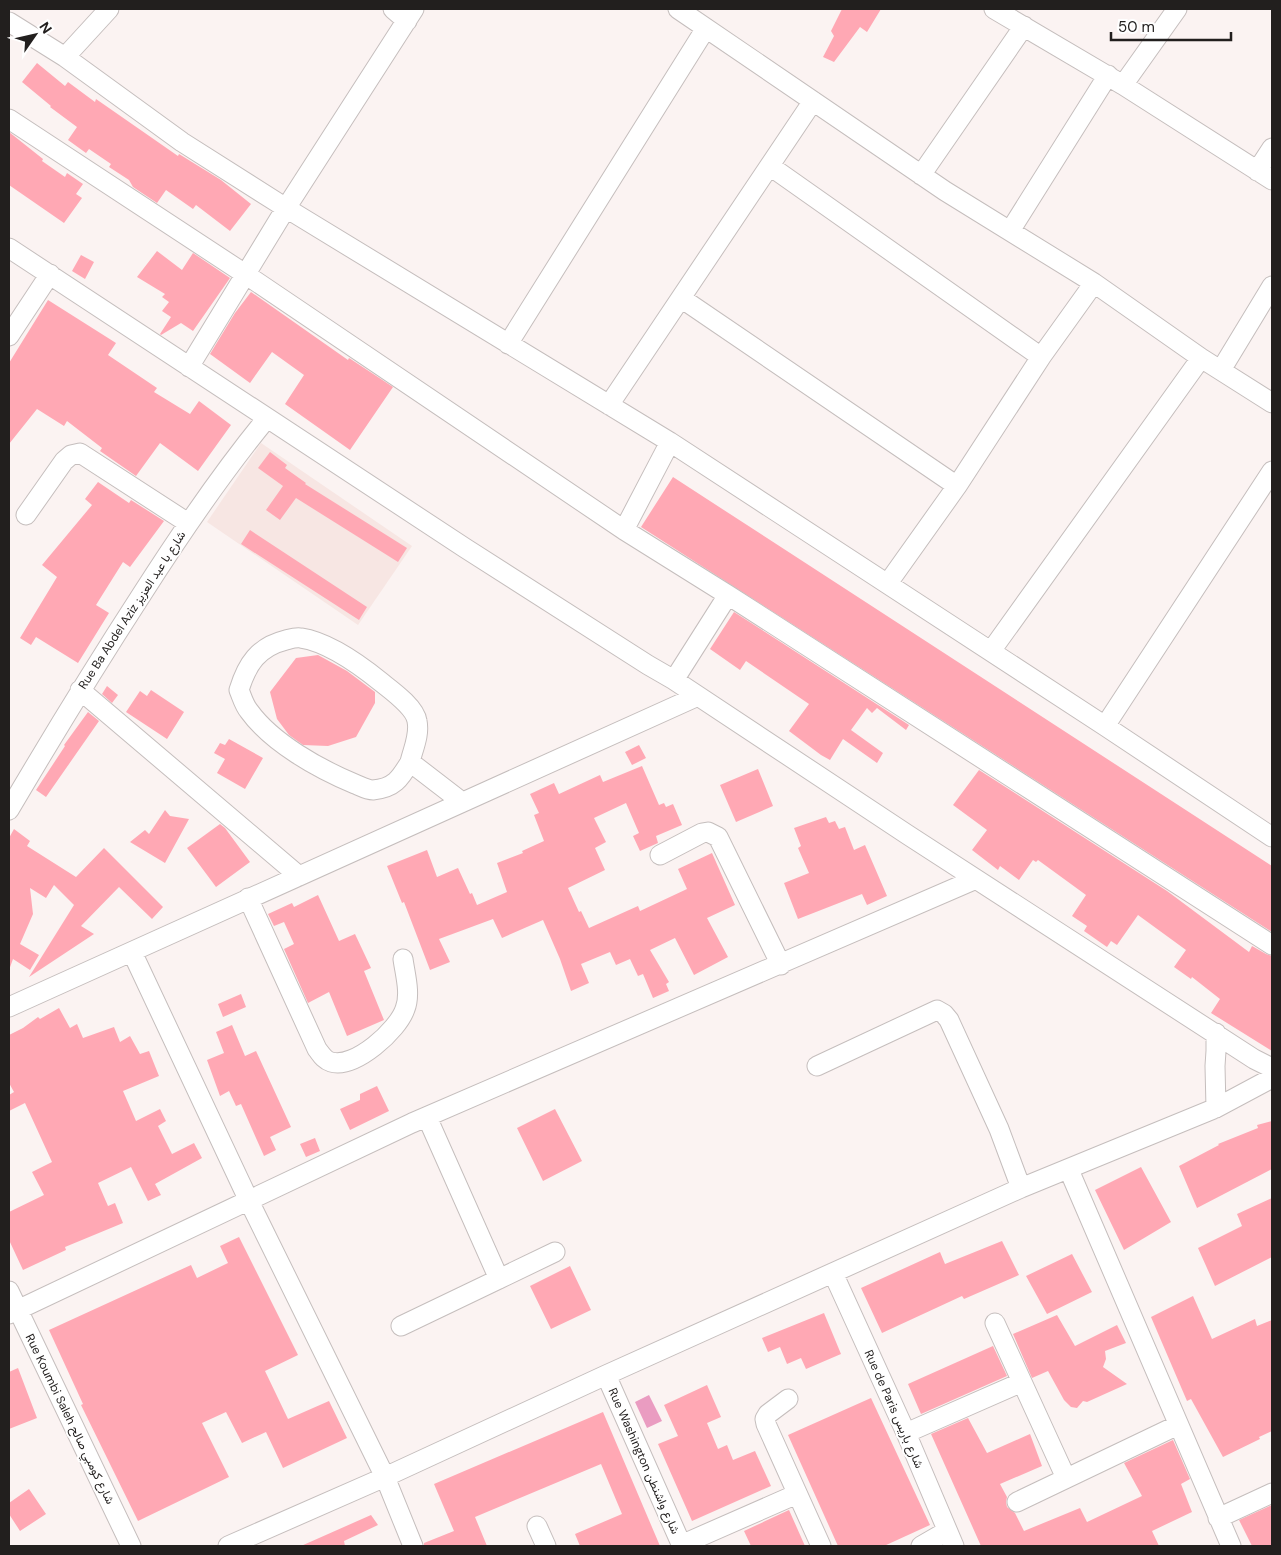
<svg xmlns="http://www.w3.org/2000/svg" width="1281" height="1555" font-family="'DM Sans',Vazirmatn,sans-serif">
  <rect width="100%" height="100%" fill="#fbf3f2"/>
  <path fill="#f7e6e3" d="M261 443 412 546 358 625 207 522Z"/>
  <path fill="#ea9cc1" d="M649 1395 662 1421 647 1428 635 1402Z"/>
  <path fill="#ffa8b4" d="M842 9H881L867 32 860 27 834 62 823 57 834 36 831 31Z
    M37 63 65 86 68 82 95 102 96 99 178 156 179 154 221 180 251 204 230 231 196 205 193 209 166 190 157 203 133 187 129 180 109 167 111 164 89 149 86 153 68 140 77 127 50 107 51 106 22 82Z
    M9 132 43 159 42 161 65 177 67 173 83 184 76 194 82 198 64 223 9 185Z
    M157 251 182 270 193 253 230 278 193 331 181 323 161 335 160 334 171 317 162 311 169 302 162 297 165 294 137 277Z
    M81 255 94 262 85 279 72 271Z
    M251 292 348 360 349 358 393 387 350 450 285 404 304 375 272 352 250 383 210 354 235 313Z
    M48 300 116 343 108 355 157 388 154 392 190 414 199 401 231 425 198 471 160 443 136 476 100 451 102 448 67 421 64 426 37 409 9 444V363Z
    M270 452 287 465 285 468 306 483 305 484 407 548 398 562 296 498 280 520 266 510 283 486 258 468Z
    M673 477 1272 866V932L641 527Z
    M98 482 129 503 131 500 164 521 130 567 123 562 96 605 109 613 78 663 36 637 31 645 20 638 57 577 42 565 92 505 85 499Z
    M250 530 367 607 359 620 241 544Z
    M734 612 909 725 906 730 877 708 872 713 867 708 851 730 883 753 877 763 843 739 830 760 821 755 789 731 809 704 746 661 740 670 710 649Z
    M318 655 347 671 375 692V703L356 737 328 746 303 745 289 735 277 719 270 692 296 658Z
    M107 686 118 695 112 703 102 694Z
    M151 690 184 712 167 739 126 712 140 691 147 696Z
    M88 712 99 721 46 797 36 790 65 746 64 745Z
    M229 739 263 758 245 789 217 773 225 759 214 753 220 743 225 745Z
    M639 745 646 758 632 765 625 752Z
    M642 766 659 805 664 803 666 807 673 804 682 825 656 836 658 843 640 851 633 836 639 833 626 803 594 818 606 842 595 848 605 870 568 888 579 912 581 911 589 928 638 906 640 911 687 889 678 869 712 853 735 905 707 918 728 957 694 975 675 938 650 950 669 982 666 984 669 991 653 998 643 974 638 976 630 959 616 965 610 952 581 964 589 983 571 991 560 959 543 920 502 938 493 919 439 939 450 962 430 970 404 902 402 903 387 866 427 850 437 877 458 868 470 894 472 893 477 905 507 892 497 863 523 853 522 851 544 841 534 815 539 813 530 794 554 783 559 794 600 775 603 782Z
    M758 769 773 806 736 822 720 785Z
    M979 770 1167 891 1249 952 1252 946 1266 954 1272 956V1051L1211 1013 1220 999 1192 977 1191 979 1174 967 1186 950 1138 915 1117 945 1111 941 1107 947 1084 931 1087 926 1072 916 1086 895 1038 860 1036 862 1033 860 1019 880 1000 866 998 870 972 850 987 830 953 805Z
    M165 810 170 816 189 819 165 863 130 842 145 830 149 834Z
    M826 817 829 823 835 821 839 829 845 827 854 850 865 845 887 896 867 905 862 894 798 919 784 883 809 873 798 848 801 846 794 828Z
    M220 824 225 828 250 862 216 887 187 848Z
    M14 829 30 841 27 846 76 877 104 848 163 907 152 919 119 887 81 926 94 934 29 977 74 905 54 885 46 898 30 888 33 914 20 944 39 955 30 970 13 959 9 970V838Z
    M318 895 339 941 355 934 371 968 364 971 384 1020 347 1036 329 992 308 1003 284 949 294 944 284 922 274 926 268 914 292 903 294 907Z
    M241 994 246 1007 223 1017 218 1004Z
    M59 1008 70 1028 77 1024 83 1038 114 1027 120 1042 130 1036 140 1054 149 1051 159 1076 123 1091 136 1121 160 1109 166 1121 158 1126 172 1154 194 1143 202 1158 155 1184 161 1195 148 1201 131 1167 98 1183 108 1206 115 1203 123 1223 65 1247 66 1250 23 1270 9 1240V1212L44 1195 32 1172 52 1162 25 1103 9 1111V1095L14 1092 9 1083V1035L23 1028 38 1017 40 1019Z
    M232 1025 245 1056 256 1051 291 1127 270 1137 276 1150 264 1156 241 1104 236 1106 229 1091 220 1096 207 1060 224 1053 216 1032Z
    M377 1086 389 1111 350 1130 340 1109 360 1100V1094Z
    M555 1109 582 1161 543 1181 517 1128Z
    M1272 1121V1169L1197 1208 1179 1166 1219 1145 1218 1144 1258 1128 1257 1125Z
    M315 1138 320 1151 306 1157 300 1144Z
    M1141 1167 1171 1222 1124 1250 1095 1190Z
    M1272 1198V1257L1215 1286 1198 1248 1242 1226 1237 1214Z
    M239 1237 298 1355 265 1371 288 1419 329 1401 347 1438 283 1468 266 1432 242 1443 226 1412 202 1423 229 1477 138 1521 81 1405 83 1404 49 1330 191 1265 197 1278 228 1263 220 1246Z
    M1002 1241 1019 1275 964 1299 962 1296 882 1333 861 1288 940 1252 945 1264Z
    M1072 1254 1092 1292 1047 1314 1026 1276Z
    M570 1266 591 1310 551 1329 530 1286Z
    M1193 1296 1212 1339 1255 1319 1257 1326 1272 1320V1431L1259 1437 1260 1439 1223 1457 1191 1399 1187 1401 1151 1317Z
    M824 1313 841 1354 806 1369 801 1358 787 1364 780 1347 768 1352 762 1338Z
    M1057 1315 1075 1346 1117 1325 1126 1343 1105 1351 1106 1359 1103 1367 1127 1384 1087 1402 1083 1401 1077 1408 1071 1407 1064 1400 1048 1371 1032 1378 1013 1334Z
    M993 1346 1007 1376 921 1414 908 1384Z
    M18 1368 37 1418 9 1429V1372Z
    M707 1385 721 1417 707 1423 718 1449 727 1445 733 1460 755 1451 771 1486 692 1521 658 1444 678 1436 664 1405Z
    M871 1398 930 1525 884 1546H838L788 1435Z
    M603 1412 660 1546H580L575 1534 622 1514 601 1464 475 1517 487 1546H424V1543L454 1531 434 1484Z
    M968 1418 987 1453 1030 1434 1042 1466 1000 1484 1007 1497 1006 1502 1007 1507 1015 1513 1024 1531 1080 1508 1087 1522 1142 1496 1124 1463 1173 1440 1190 1479 1181 1484 1192 1512 1152 1531 1159 1546H981L931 1434Z
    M29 1489 46 1514 20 1531 9 1514V1503Z
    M1272 1505V1546H1252L1239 1520Z
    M789 1510 805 1546H751L744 1531Z
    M371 1515 378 1525 344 1541 345 1546H301Z"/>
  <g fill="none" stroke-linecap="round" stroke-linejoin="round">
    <defs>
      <path id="minor" d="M393 9 407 21
        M678 9 945 191 1094 283 1201 358 1272 403
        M994 9 1123 85 1272 180
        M9 22 65 57 182 142 286 208 670 442 1105 726 1272 837
        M65 57 109 9
        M1123 85 1177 9
        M9 119 245 274 624 530 728 595 1272 945
        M770 166 1041 357
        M1257 171 1272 148
        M921 175 1024 26
        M1010 231 1108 75
        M9 248 465 548 648 665 674 680 908 835 1254 1059 1272 1068
        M681 298 957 486
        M9 336 50 274
        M508 344 706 28
        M189 367 286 208 414 9
        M1221 370 1272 286
        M609 405 813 101
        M26 515 64 461 71 455 80 453 188 523
        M624 530 670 442
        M888 583 957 486 1041 357 1094 283
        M991 651 1201 358
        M674 680 728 595
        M80 690 299 876
        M1105 726 1272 471
        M410 762C413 749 420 735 417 721 415 707 391 690 381 682 360 665 328 642 301 638 296 637 290 639 286 640 258 647 247 664 239 690 242 697 244 705 249 711 272 743 319 769 355 784 360 786 367 790 373 790 394 788 400 779 410 762L462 802
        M9 810C52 737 96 665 142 594 181 533 221 474 267 418
        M660 855 702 833 708 832 718 837 781 965
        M248 898 317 1049C321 1054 324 1060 331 1062 355 1069 398 1030 405 1009 411 994 405 974 403 959
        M132 952 249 1201 385 1477 413 1546
        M9 1007 698 696
        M1216 1033V1051L1215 1066 1216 1108
        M817 1066 937 1010 944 1014 949 1020 999 1129 1021 1188
        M427 1117 499 1279 555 1252
        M1069 1170 1231 1546
        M833 1273 906 1433 954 1546
        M9 1291 131 1546
        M9 1314 412 1123 976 879
        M995 1323 1066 1478
        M401 1326 499 1279
        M606 1375 682 1546
        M788 1399 768 1414 765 1419 766 1424 821 1546
        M906 1433 1022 1382
        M1017 1502 1178 1425
        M1218 1518 1272 1493
        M537 1526 546 1546
        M681 1545 797 1494
        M228 1546 385 1477 606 1375 1021 1188 1216 1108 1272 1078
        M921 1546 947 1531"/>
    </defs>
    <use href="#minor" stroke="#c5bebd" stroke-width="21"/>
    <use href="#minor" stroke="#fff" stroke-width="19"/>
  </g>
  <g text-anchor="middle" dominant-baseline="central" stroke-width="4" stroke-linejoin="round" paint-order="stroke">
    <g font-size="12" fill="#221f1e" stroke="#fff">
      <text transform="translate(132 610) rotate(-57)">Rue Ba Abdel Aziz شارع با عبد العزيز</text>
      <text transform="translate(894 1409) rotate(66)">Rue de Paris شارع باريس</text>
      <text transform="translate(70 1419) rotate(64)">Rue Koumbi Saleh شارع كومبي صالح</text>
      <text transform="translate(644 1461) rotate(66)">Rue Washington شارع واشنطن</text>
    </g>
  </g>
  <rect width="1281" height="1555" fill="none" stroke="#221f1e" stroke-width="20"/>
  <g transform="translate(35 35) rotate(56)" stroke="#ffffff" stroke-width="4" paint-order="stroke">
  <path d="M0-4L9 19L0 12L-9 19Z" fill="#221f1e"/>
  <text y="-8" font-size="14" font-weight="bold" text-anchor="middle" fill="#221f1e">N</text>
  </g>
  <path d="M1111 32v8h120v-8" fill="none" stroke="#221f1e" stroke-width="2.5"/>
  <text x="1118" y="32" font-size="15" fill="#221f1e" stroke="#ffffff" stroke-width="4" paint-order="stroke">50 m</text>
</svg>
